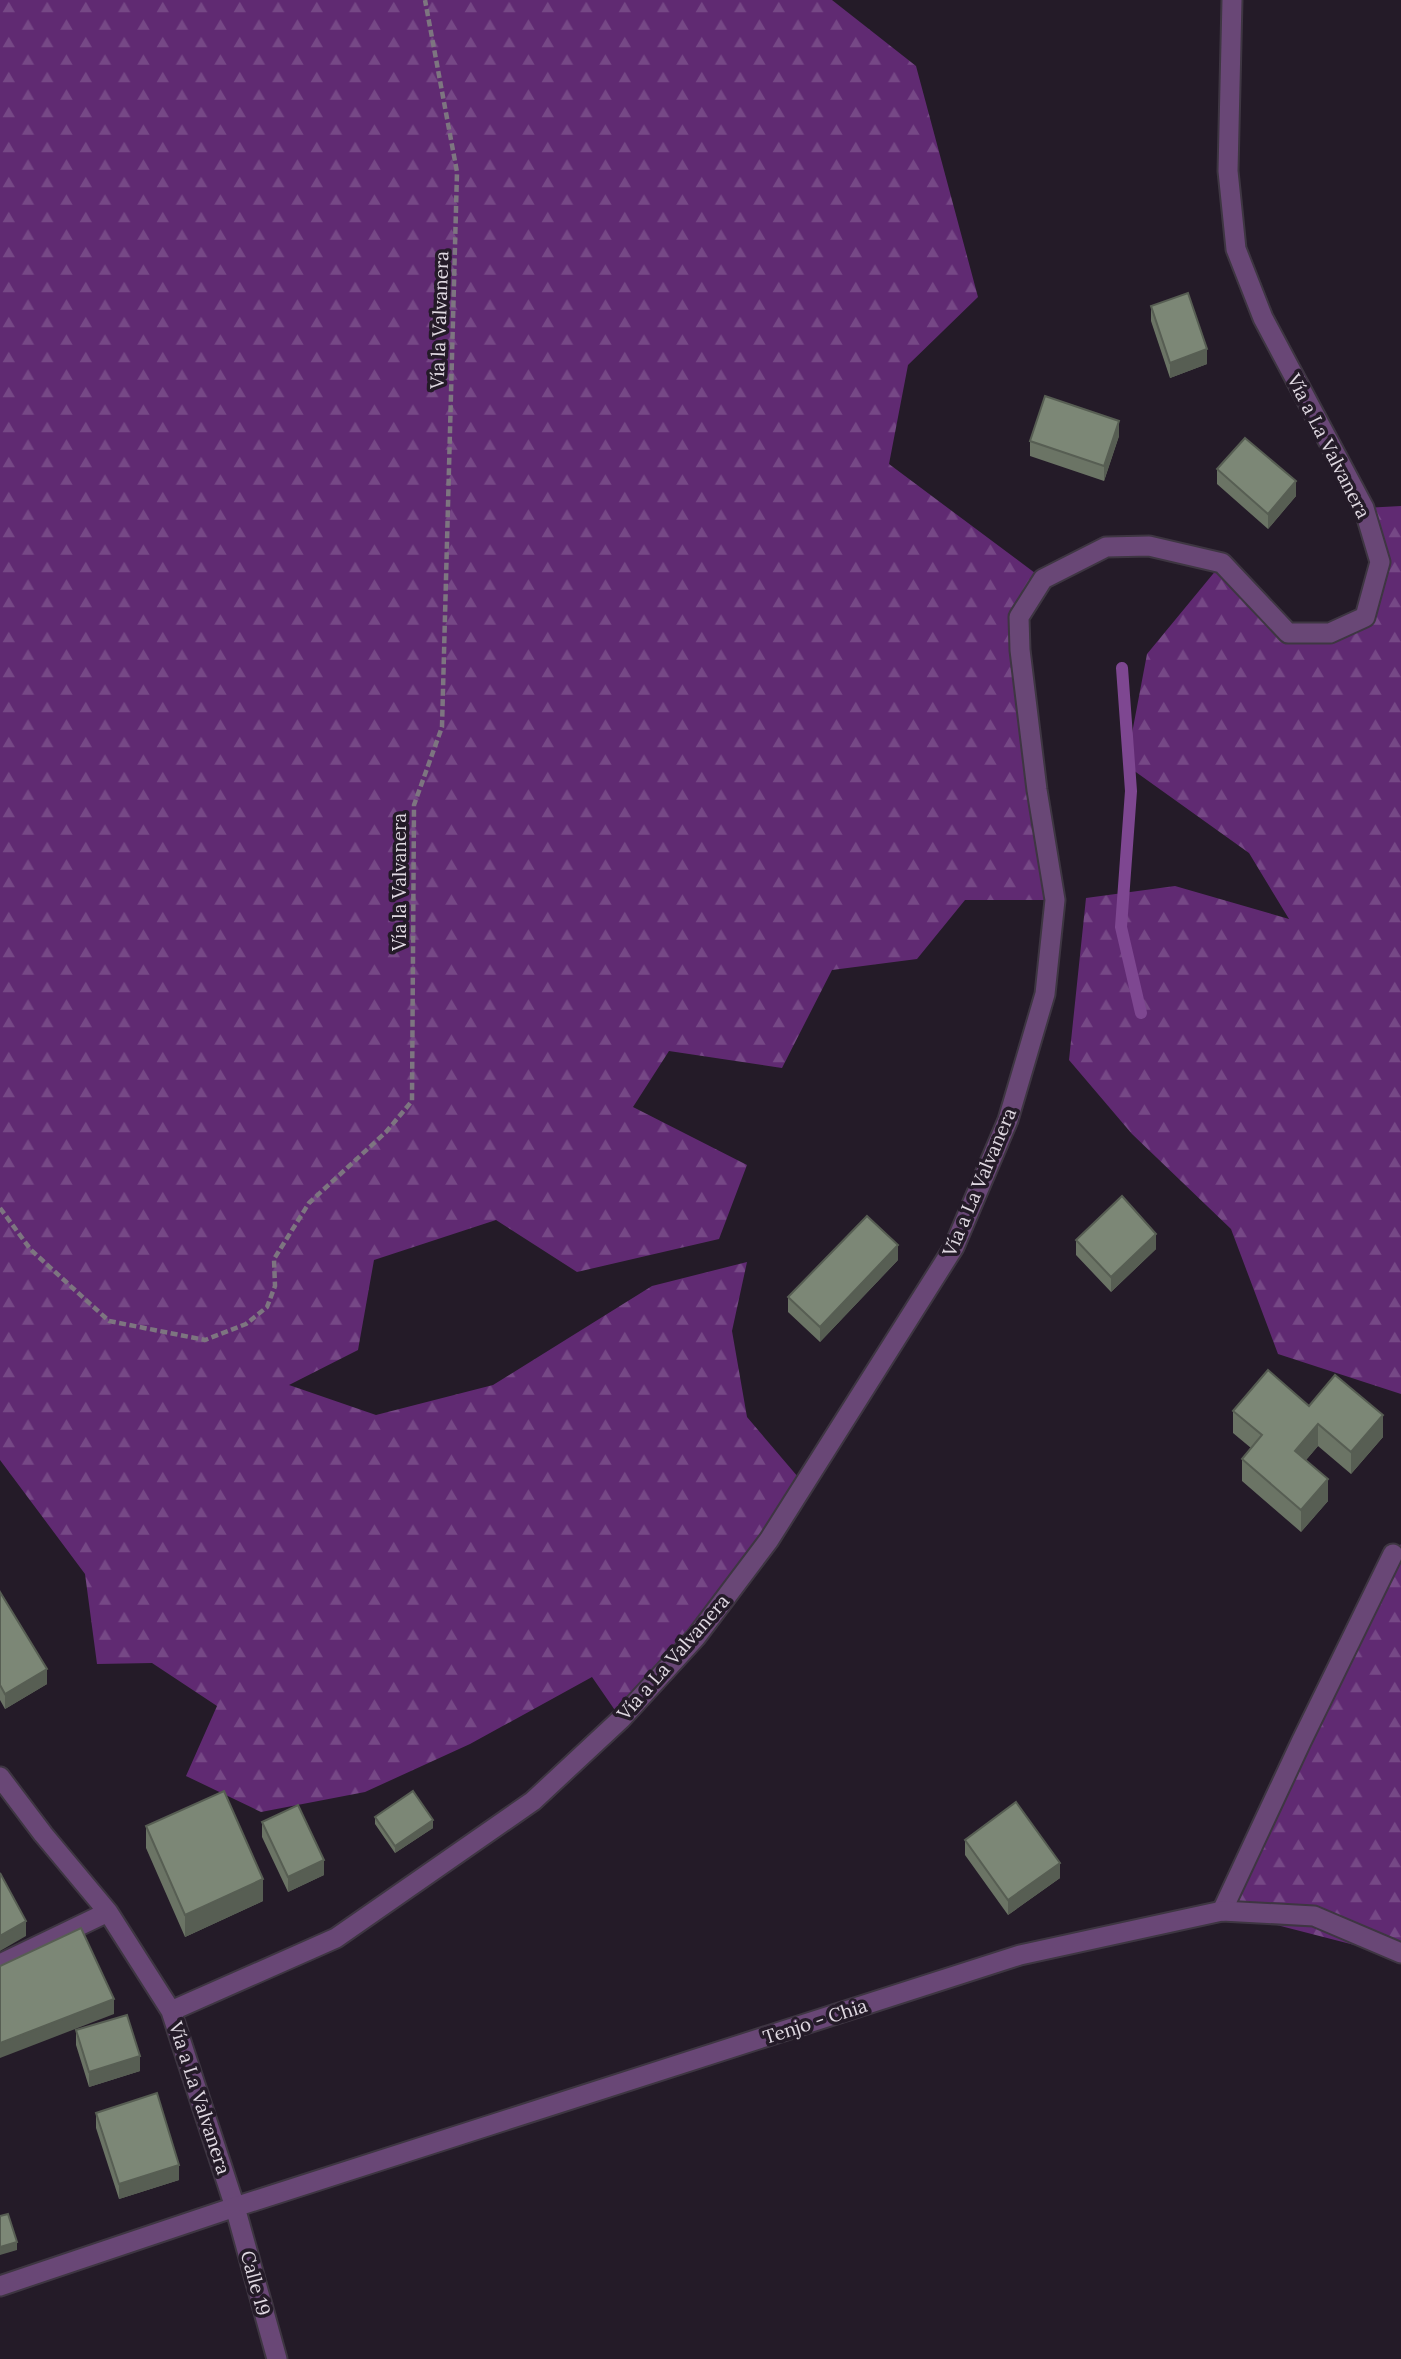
<svg xmlns="http://www.w3.org/2000/svg" width="1401" height="2359" font-family="Lora,serif">
  <defs>
    <pattern id="forest-firs" width="22" height="20" patternUnits="userSpaceOnUse" patternTransform="scale(1.75)"><rect width="22" height="20" fill="#602a72"/><path d="M5 1l3.5 6h-7zM16 11l3.5 6h-7z" fill="#764886"/></pattern>
  </defs>
  <rect width="100%" height="100%" fill="#241b28"/>
  <path fill="url(#forest-firs)" d="M0 0H832L916 66 978 297 908 365 889 464 1043 579 1019 617 1055 900H965L917 959 832 970 782 1068 669 1051 633 1107 747 1165 719 1239 577 1272 496 1220 374 1260 358 1350 289 1385 376 1415 493 1385 652 1286 747 1262 732 1331 747 1417 804 1484 621 1719 592 1677 470 1744 365 1792 261 1812 186 1776 217 1706 152 1663 97 1664 85 1574 0 1460Z
    M1401 506V1394L1278 1354 1231 1229 1132 1134 1069 1060 1086 898 1175 886 1289 919 1249 853 1126 765 1147 654 1222 563 1288 633 1365 617 1380 562 1364 508Z
    M1401 1544V1957L1222 1911 1393 1554Z"/>
  <g fill="none" stroke-linecap="round" stroke-linejoin="round">
    <path stroke="#7e4791" stroke-width="12" d="M1122 668 1131 791 1121 927 1141 1013"/>
    <defs>
      <path id="service" d="M1222 1911 1301 1742 1393 1554"/>
      <path id="minor" d="M0 1777 43 1834 108 1912 171 2011 235 2207
        M0 1964 108 1912
        M171 2011 336 1938 533 1801 621 1719 696 1637 769 1540 954 1247 1008 1120 1045 994 1055 900 1037 790 1020 650 1019 617 1043 579 1106 547 1149 546 1222 563 1288 633H1330L1365 617 1380 562 1364 508 1263 318 1236 249 1228 171 1232 0"/>
      <path id="tertiary" d="M235 2207 277 2359
        M0 2286 235 2207 1020 1955 1222 1911 1314 1916 1401 1953"/>
    </defs>
    <use href="#service" stroke="#3e3642" stroke-width="23"/>
    <use href="#minor" stroke="#3e3642" stroke-width="23"/>
    <use href="#tertiary" stroke="#3e3642" stroke-width="23"/>
    <path stroke="#7d7580" stroke-width="4.5" stroke-dasharray="7 3.5" stroke-linecap="butt" d="M0 1208 31 1250 109 1321 205 1340 246 1324 267 1307 275 1286 274 1259 309 1203 386 1132 412 1101 414 805 442 727 457 172 425 0"/>
    <use href="#service" stroke="#694776" stroke-width="19"/>
    <use href="#minor" stroke="#694776" stroke-width="19"/>
    <use href="#tertiary" stroke="#694776" stroke-width="19"/>
  </g>
  <path fill="#6b7465" d="M1151 306 1207 364 1170 378 1151 321Z
    M1119 436 1104 481 1030 456V441Z
    M1217 469 1296 496 1268 529 1217 484Z
    M1076 1240 1156 1249 1111 1292 1076 1255Z
    M898 1260 820 1342 788 1312V1297Z
    M1309 1406 1383 1437 1351 1474 1318 1446 1306 1460 1328 1501 1301 1532 1242 1481V1459L1251 1448 1233 1433V1411Z
    M0 1592 47 1684 5 1709 0 1700Z
    M375 1817 433 1828 395 1853 375 1824Z
    M262 1822 324 1875 288 1892 262 1837Z
    M146 1826 263 1901 185 1937 146 1848Z
    M965 1840 1060 1878 1008 1915 965 1855Z
    M76 2030 140 2071 89 2087 76 2045Z
    M96 2113 179 2180 119 2199 96 2128Z"/>
  <path fill="#575e53" d="M1207 349V364L1170 378V363Z
    M1119 421V436L1104 481V466Z
    M1296 481V496L1268 529V514Z
    M1156 1234V1249L1111 1292V1277Z
    M898 1245V1260L820 1342V1327Z
    M1383 1415V1437L1351 1474V1452Z
    M1318 1424V1446L1295 1473V1451Z
    M1328 1479V1501L1301 1532V1510Z
    M47 1669V1684L5 1709V1694Z
    M433 1820V1828L395 1853V1846Z
    M324 1860V1875L288 1892V1877Z
    M1060 1863V1878L1008 1915V1900Z
    M263 1879V1901L185 1937V1915Z
    M26 1921V1936L0 1951V1936Z
    M114 1999V2014L0 2058V2043Z
    M140 2056V2071L89 2087V2072Z
    M179 2165V2180L119 2199V2184Z
    M17 2242V2250L0 2255V2247Z"/>
  <path fill="#7c8776" stroke="#575e53" stroke-width="2" d="M1188 293 1207 349 1170 363 1151 306Z
    M1045 396 1119 421 1104 466 1030 441Z
    M1245 438 1296 481 1268 514 1217 469Z
    M1122 1196 1156 1234 1111 1277 1076 1240Z
    M867 1216 898 1245 820 1327 788 1297Z
    M1268 1370 1309 1406 1335 1375 1383 1415 1351 1452 1318 1424 1295 1451 1328 1479 1301 1510 1242 1459 1262 1435 1233 1411Z
    M0 1592 47 1669 5 1694 0 1685Z
    M224 1791 263 1879 185 1915 146 1826Z
    M413 1791 433 1820 395 1846 375 1817Z
    M1016 1802 1060 1863 1008 1900 965 1840Z
    M298 1805 324 1860 288 1877 262 1822Z
    M0 1873 26 1921 0 1936Z
    M81 1928 114 1999 0 2043V1966Z
    M127 2015 140 2056 89 2072 76 2030Z
    M157 2093 179 2165 119 2184 96 2113Z
    M8 2214 17 2242 0 2247V2216Z"/>
  <g text-anchor="middle" dominant-baseline="central" stroke-width="7" stroke-linejoin="round" paint-order="stroke">
    <g font-size="19" fill="#e0d9e2" stroke="#241b28">
      <text transform="translate(439 320) rotate(-88)">Vía la Valvanera</text>
      <text transform="translate(1329 446) rotate(63)">Vía a La Valvanera</text>
      <text transform="translate(399 882) rotate(-90)">Vía la Valvanera</text>
      <text transform="translate(979 1182) rotate(-67)">Vía a La Valvanera</text>
      <text transform="translate(673 1657) rotate(-49)">Vía a La Valvanera</text>
      <text transform="translate(815 2021) rotate(-18)">Tenjo - Chia</text>
      <text transform="translate(200 2098) rotate(72)">Vía a La Valvanera</text>
      <text transform="translate(256 2283) rotate(75)">Calle 19</text>
    </g>
  </g>
</svg>
